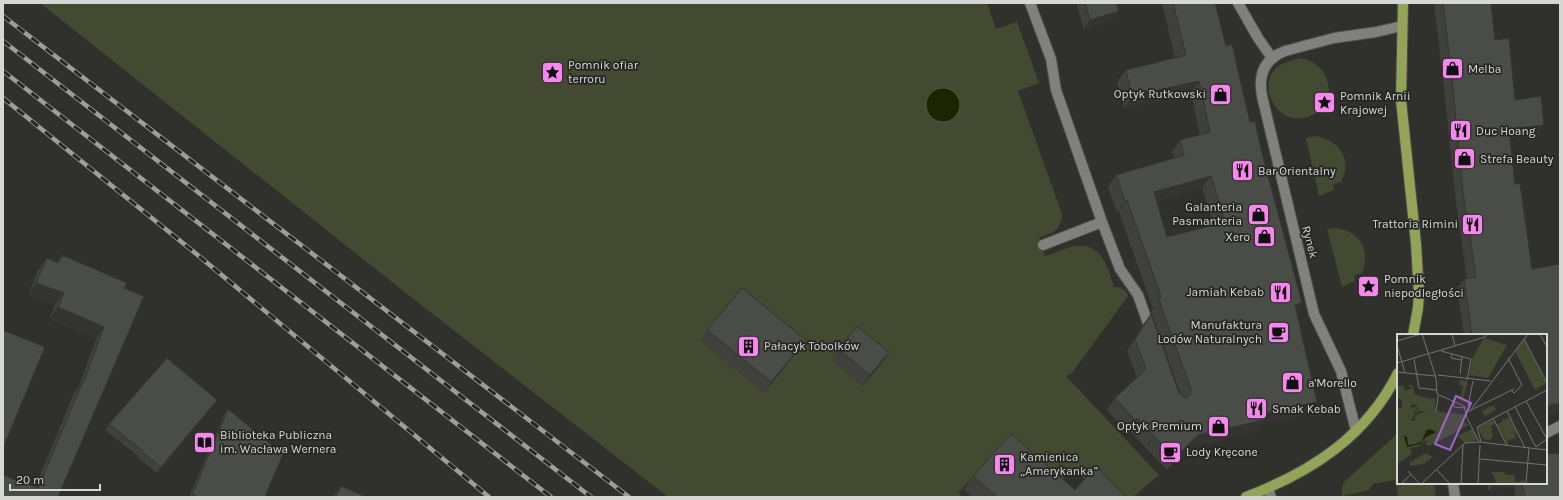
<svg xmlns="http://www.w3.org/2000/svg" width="1563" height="500" font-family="Karla,sans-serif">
  <rect width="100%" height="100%" fill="#30312d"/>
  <path fill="#444a32" d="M40 3H987L996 29 1017 22 1039 83 1018 91 1062 214C1061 231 1053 232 1039 238L1045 256C1055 253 1065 248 1075 246 1103 243 1107 267 1114 287 1121 287 1126 289 1128 296L1072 373 1066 376 1159 475 1133 497H1108L1096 490 1074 470 1066 475 1047 497 997 451 958 493 962 497H668L411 297Z
    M1300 58C1319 62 1328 73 1329 91L1313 95 1318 112C1279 137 1252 82 1280 65 1285 62 1294 60 1300 58Z
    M1317 136C1340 141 1353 160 1341 182L1333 184 1334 190 1319 196 1306 138Z
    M1335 228C1360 231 1371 249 1362 273L1354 275 1355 281 1342 287 1327 229Z
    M1398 433V483H1434L1436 497H1398L1395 480 1373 484 1369 490 1342 496V488L1344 482Z"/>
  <path fill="#1d2401" stroke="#555a41" d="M926 105a17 17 0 1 1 34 0a17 17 0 1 1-34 0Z"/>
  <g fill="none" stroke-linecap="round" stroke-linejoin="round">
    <defs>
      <path id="minor" d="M1030 3 1051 59 1056 90 1102 222 1120 269 1138 295 1151 332
        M1238 3 1258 38 1272 58
        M1043 245 1102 222
        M1356 431 1341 371 1314 314 1262 96C1258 75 1264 59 1285 51L1334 38 1376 32 1402 26
        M1546 433 1560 426
        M1453 483 1455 497
        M1268 489 1271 497"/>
      <path id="major" d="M1403 3 1401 100 1416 244 1419 294 1418 308 1413 335
        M1246 497C1311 472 1366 437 1398 373"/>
    </defs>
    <use href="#minor" stroke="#4d4e4b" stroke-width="12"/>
    <use href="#major" stroke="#4d4e4b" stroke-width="12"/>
    <use href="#minor" stroke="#80817d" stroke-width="10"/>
    <use href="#major" stroke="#93a357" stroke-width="10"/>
    <defs>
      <path id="rail" d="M3 16 629 497
        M3 41 591 497
        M3 71 551 497
        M3 98 194 252 489 497"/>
    </defs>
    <use href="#rail" stroke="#9d9e9b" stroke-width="4.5"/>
    <use href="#rail" stroke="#262723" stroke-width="3" stroke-dasharray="9" stroke-linecap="butt"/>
  </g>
  <path fill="#40413d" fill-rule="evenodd" d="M1076 3H1116L1112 20 1084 29Z
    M1162 3H1215L1226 46 1297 311 1309 414 1261 424 1255 432 1189 447 1167 470 1129 430 1126 432 1107 410 1115 398 1137 378 1127 351 1142 326 1151 314 1179 393 1181 395 1151 312 1153 309 1119 212 1117 213 1108 187 1116 175 1174 158 1172 152 1180 140 1200 135 1191 93 1124 108 1117 82 1126 70 1175 58ZM1202 188 1214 225 1167 237 1157 201Z
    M1434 3H1491L1495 40 1515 100 1537 135 1510 138 1515 184 1532 269 1560 264V412L1546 415V335H1464L1457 289 1464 279H1467L1456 202 1444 89Z
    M62 255 124 288 58 497 35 487 74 393 78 388 96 339 49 319 55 305 28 295 38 270 47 258 57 262Z
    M707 330 798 350 764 393 700 341Z
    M838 349 889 352 882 363 863 386 831 360Z
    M217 400 213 406 157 473 138 458V456L105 430 109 424Z
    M228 409 265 497H189L224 415Z
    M973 476 1126 497H972L964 490Z
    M1487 483H1546L1560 497H1516L1514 486 1488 491Z
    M341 486 366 497H333Z"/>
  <path fill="#343532" d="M1119 11 1112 20 1084 29 1090 20Z
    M1199 81 1191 93 1124 108 1132 96Z
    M1544 125 1537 135 1502 139 1509 129Z
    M1211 176 1202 188 1146 204 1154 192Z
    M1127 200 1119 212 1117 213 1125 201Z
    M36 283 64 293 55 305 28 295Z
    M1302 303 1294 315 1295 305Z
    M58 307 104 327 96 339 49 319Z
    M806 340 798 350 764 393 771 382Z
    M889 352 882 363 863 386 870 375Z
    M217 400 213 406 157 473 161 467Z
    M1317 402 1309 414 1261 424 1255 432 1189 447 1167 470 1175 458 1198 435 1262 414Z
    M1560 403V412L1546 415V406Z
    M1137 418 1129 430 1126 432 1135 420Z
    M1494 483H1516L1514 486 1488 491Z"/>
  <path fill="#4a4c47" stroke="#343532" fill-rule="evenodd" d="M1085 3H1116L1119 11 1090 20Z
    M1173 3H1215L1226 46 1232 44 1250 122 1255 121 1262 153 1302 303 1295 305 1317 402 1262 414 1264 420 1198 435 1175 458 1137 418 1135 420 1115 398 1146 369 1135 339 1151 314 1179 393 1185 398 1190 395 1191 389 1159 300 1161 297 1127 200 1125 201 1116 175 1184 155 1180 140 1210 132 1199 81 1132 96 1126 70 1186 55ZM1211 176 1225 222 1167 237 1154 192Z
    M1443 3H1491L1495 40 1509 38 1515 100 1541 96 1544 125 1509 129 1515 184 1520 183 1532 269 1560 264V403L1546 406V335H1472L1464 279 1476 277 1463 192 1452 79Z
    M62 255 127 283 124 288 144 296 58 497H3V475L38 488 83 381H84L104 327 58 307 64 293 36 283 47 258 58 263Z
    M742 288 806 340 771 382 707 330Z
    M857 326 889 352 870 375 838 349Z
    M3 330 45 347 3 448Z
    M167 358 217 400 161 467 142 452 143 451 109 424Z
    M228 409 283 454 265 497H197L193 493Z
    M1011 434 1075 490 1096 466 1126 497H997L973 476Z
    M1560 453V497H1525L1522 483H1546V454Z
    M341 486 366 497H336Z"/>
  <defs>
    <symbol id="shop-square" viewBox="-11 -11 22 22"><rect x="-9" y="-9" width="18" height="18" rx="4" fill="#f688ed" stroke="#262723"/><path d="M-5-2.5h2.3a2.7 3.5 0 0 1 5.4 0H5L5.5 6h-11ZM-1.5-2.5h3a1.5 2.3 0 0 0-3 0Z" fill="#111"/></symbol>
    <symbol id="sight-square" viewBox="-11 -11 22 22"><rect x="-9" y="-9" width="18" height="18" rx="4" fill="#f688ed" stroke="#262723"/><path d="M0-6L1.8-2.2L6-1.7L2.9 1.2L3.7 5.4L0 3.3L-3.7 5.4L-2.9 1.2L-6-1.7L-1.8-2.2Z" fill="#111"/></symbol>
    <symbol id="restaurant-square" viewBox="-11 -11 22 22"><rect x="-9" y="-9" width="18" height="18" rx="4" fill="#f688ed" stroke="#262723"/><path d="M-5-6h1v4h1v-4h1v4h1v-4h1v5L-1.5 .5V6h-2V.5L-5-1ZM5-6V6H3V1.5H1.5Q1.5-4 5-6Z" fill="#111"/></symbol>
    <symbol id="cafe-square" viewBox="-11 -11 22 22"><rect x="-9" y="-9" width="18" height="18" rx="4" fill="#f688ed" stroke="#262723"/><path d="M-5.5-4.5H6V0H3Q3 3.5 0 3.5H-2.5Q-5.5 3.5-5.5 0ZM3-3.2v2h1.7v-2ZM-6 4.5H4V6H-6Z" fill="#111"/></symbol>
    <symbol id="building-square" viewBox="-11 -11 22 22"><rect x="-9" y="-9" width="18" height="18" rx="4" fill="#f688ed" stroke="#262723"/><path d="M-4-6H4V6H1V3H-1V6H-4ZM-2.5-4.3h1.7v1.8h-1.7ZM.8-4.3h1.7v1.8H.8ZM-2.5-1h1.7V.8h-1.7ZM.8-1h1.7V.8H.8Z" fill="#111"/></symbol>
    <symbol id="library-square" viewBox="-11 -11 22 22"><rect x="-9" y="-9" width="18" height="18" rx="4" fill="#f688ed" stroke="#262723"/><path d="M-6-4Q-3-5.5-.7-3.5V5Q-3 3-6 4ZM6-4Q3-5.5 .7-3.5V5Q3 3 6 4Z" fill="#111"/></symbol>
  </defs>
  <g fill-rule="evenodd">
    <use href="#shop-square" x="1440" y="56" width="25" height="25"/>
    <use href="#sight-square" x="540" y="60" width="25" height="25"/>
    <use href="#shop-square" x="1208" y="82" width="25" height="25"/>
    <use href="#sight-square" x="1312" y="90" width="25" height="25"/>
    <use href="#restaurant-square" x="1448" y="118" width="25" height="25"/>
    <use href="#shop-square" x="1452" y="146" width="25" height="25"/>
    <use href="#restaurant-square" x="1230" y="158" width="25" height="25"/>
    <use href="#shop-square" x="1246" y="202" width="25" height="25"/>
    <use href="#restaurant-square" x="1460" y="212" width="25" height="25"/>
    <use href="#shop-square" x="1252" y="224" width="25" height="25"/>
    <use href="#sight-square" x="1356" y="274" width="25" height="25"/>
    <use href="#restaurant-square" x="1268" y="280" width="25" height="25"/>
    <use href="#cafe-square" x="1266" y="320" width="25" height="25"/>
    <use href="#building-square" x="736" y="334" width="25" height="25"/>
    <use href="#shop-square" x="1280" y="370" width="25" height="25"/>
    <use href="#restaurant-square" x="1244" y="396" width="25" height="25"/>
    <use href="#shop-square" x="1206" y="414" width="25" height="25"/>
    <use href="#library-square" x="192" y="430" width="25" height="25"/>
    <use href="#cafe-square" x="1158" y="440" width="25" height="25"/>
    <use href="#building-square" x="992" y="452" width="25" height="25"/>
  </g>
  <g text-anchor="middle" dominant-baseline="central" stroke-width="3.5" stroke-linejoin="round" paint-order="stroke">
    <g font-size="12" fill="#d7d7d5" stroke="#262723" text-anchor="start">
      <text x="568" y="65">Pomnik ofiar<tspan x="568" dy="14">terroru</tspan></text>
      <text x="1468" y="69">Melba</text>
      <text x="1206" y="94" text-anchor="end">Optyk Rutkowski</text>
      <text x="1340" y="96">Pomnik Arnii<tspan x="1340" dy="14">Krajowej</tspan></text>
      <text x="1476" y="131">Duc Hoang</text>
      <text x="1480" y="159">Strefa Beauty</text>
      <text x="1258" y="171">Bar Orientalny</text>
      <text x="1242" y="207" text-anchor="end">Galanteria<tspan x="1242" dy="14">Pasmanteria</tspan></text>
      <text x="1458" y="224" text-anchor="end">Trattoria Rimini</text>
      <text x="1250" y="237" text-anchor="end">Xero</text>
      <text x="1384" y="279">Pomnik<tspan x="1384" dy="14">niepodległości</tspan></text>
      <text x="1264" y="292" text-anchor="end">Jamiah Kebab</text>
      <text x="1262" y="325" text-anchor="end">Manufaktura<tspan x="1262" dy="14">Lodów Naturalnych</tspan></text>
      <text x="764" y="346">Pałacyk Tobolków</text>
      <text x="1308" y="383">a'Morello</text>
      <text x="1272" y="409">Smak Kebab</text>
      <text x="1202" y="426" text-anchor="end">Optyk Premium</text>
      <text x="220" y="435">Biblioteka Publiczna<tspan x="220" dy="14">im. Wacława Wernera</tspan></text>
      <text x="1186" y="452">Lody Kręcone</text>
      <text x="1020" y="457">Kamienica<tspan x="1020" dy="14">„Amerykanka”</tspan></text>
    </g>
    <g font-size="12" fill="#d7d7d5" stroke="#262723">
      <text transform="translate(1310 242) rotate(76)">Rynek</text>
    </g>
  </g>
  <g transform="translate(1397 334)">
    <rect width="150" height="150" fill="#30312d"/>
    <path d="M87 4 110 11 91 44 72 41 75 25ZM127 6 149 49 138 56 118 17ZM63 46 71 47 66 65 63 64 66 52 62 51ZM17 49V60L34 65 38 64V77L30 76 22 78 19 71 15 70 13 74 19 73 21 79 16 77 18 81 14 86 18 87V82L30 76 68 81 65 86 72 91 32 112 27 110 30 109 29 106 21 113 13 114 15 120 0 130V74H5V66L0 63V52L9 51 6 52 8 57 15 54 11 51H15L17 56ZM90 70 93 73 97 71 99 76 88 82 85 77 92 73ZM106 83 107 86 112 83 122 104 116 97 119 104 111 106V111L100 90 105 88ZM96 86 98 90 94 92 96 103 92 106 86 105 81 93ZM75 95 80 106 67 109 61 102ZM29 119 36 123 27 130 13 132V128ZM94 138H107L109 141H117L119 148 128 146V150H97L99 147Z" fill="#444a32"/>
    <path d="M33 95 39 98 29 103 23 110 10 113 7 102 10 103 11 111 19 110 25 107 29 97Z" fill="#1d2401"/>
    <path fill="none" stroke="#737370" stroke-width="1" d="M25 0 39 44 40 60 67 72 70 84 82 108 150 116M55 0 58 12M143 0 150 13M127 5 150 49M0 7 24 0M0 11 8 39M44 17 74 25 70 46M55 20 54 24 64 26M111 24 125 51 117 59 114 56M17 25 22 54 39 56M0 29 88 3 91 0M0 38 38 42M63 40 65 23M41 41 94 47M129 67 150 105 139 113M57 68V73L69 74M71 72 76 47M118 73 139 113M72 77 117 55M73 77 131 0M110 77 128 114M39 78 41 62M96 84 110 112M84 108 80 93 150 56M83 125 150 131M40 136 53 150M11 137 23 150M4 150 14 140M24 150 68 109 82 108M64 150 66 111M81 150 83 111M129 150 132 114"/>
    <path fill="#9b68c7" fill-opacity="0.15" stroke="#9b68c7" stroke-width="2" d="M59 62 74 69 53 116 38 110Z"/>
    <rect width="150" height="150" fill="none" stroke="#d7d7d5" stroke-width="2"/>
  </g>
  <rect width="1563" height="500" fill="none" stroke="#d7d7d5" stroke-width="8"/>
  <path d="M10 484v6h90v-6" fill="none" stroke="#d7d7d5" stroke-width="2"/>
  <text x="16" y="484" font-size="12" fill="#d7d7d5" stroke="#262723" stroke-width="3" paint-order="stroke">20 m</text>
</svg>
